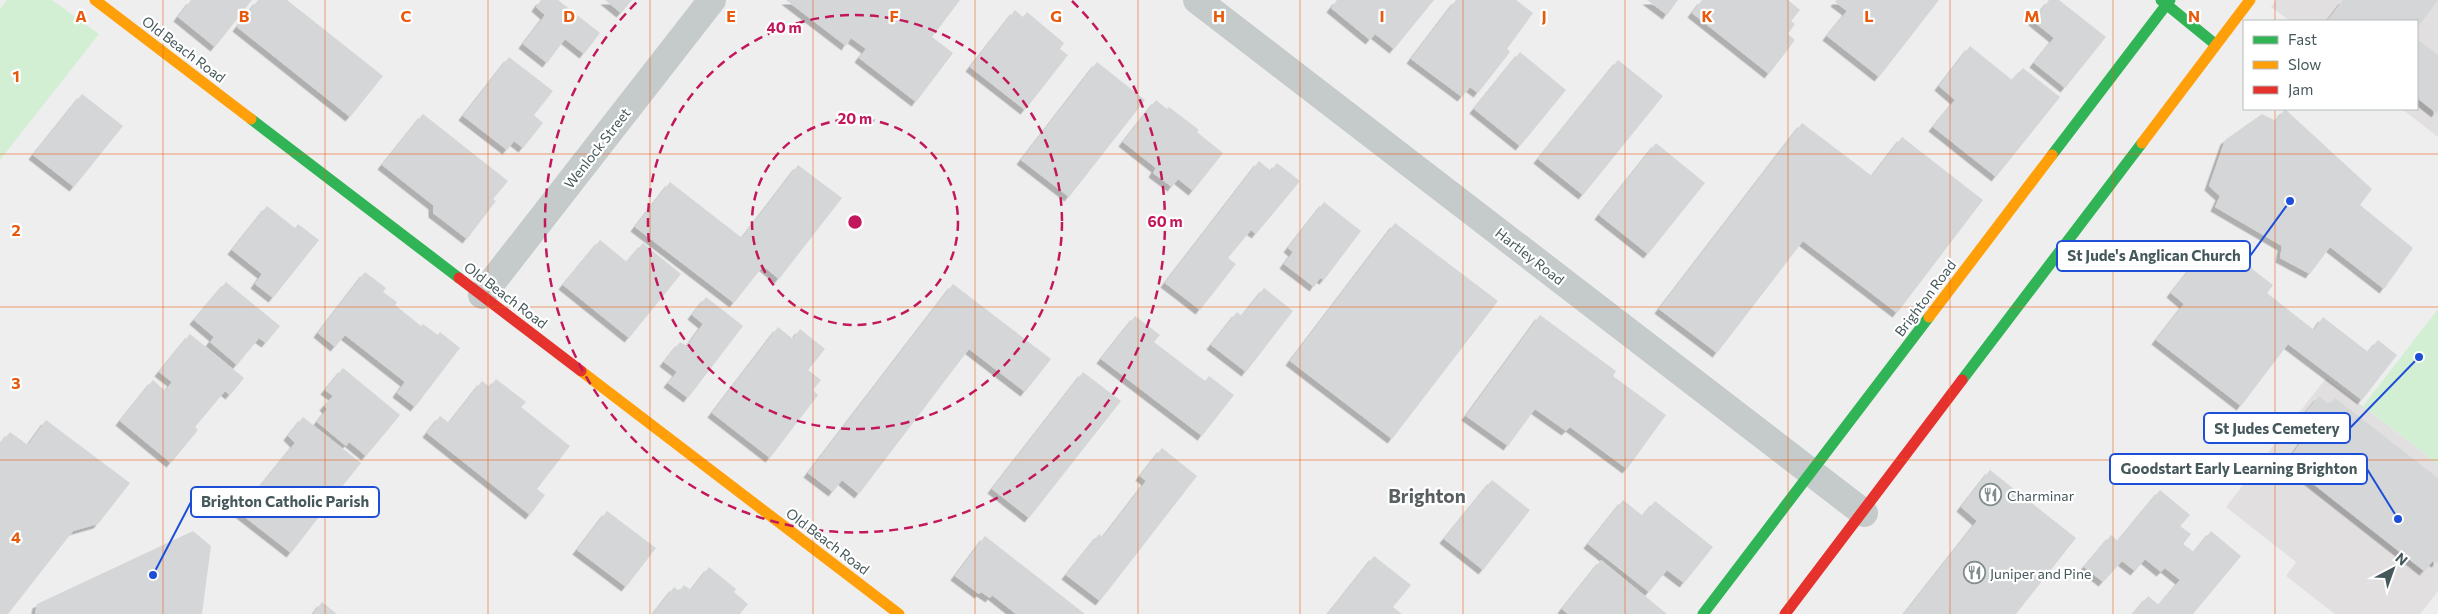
<svg xmlns="http://www.w3.org/2000/svg" width="2438" height="614" font-family="Commissioner,sans-serif">
  <defs>
    <filter id="shadow"><feDropShadow dx="-4.5" dy="4.5" stdDeviation="0" flood-color="#0004"/></filter>
  </defs>
  <rect width="100%" height="100%" fill="#efeeee"/>
  <path fill="#e1dfe0" d="M2276 0H2438V137L2402 109H2417V21H2290L2271 7Z
    M2326 378 2438 464V591L2420 614H2335L2286 576 2296 562 2226 507Z"/>
  <path fill="#d2efd4" d="M7 0H52L99 34 0 160V9Z
    M2438 309V464L2363 406Z"/>
  <path fill="#d5d6d7" filter="url(#shadow)" d="M191 0H252L215 47 178 17Z
    M258 0H287L383 76 350 117 237 27Z
    M541 0H558L600 33 584 54 565 39 547 63 523 44 545 15 536 7Z
    M605 0H632L621 13Z
    M786 0H960L932 37 953 53 916 102 859 58 866 49 851 38 846 46Z
    M1337 0H1434L1394 49 1375 34 1370 40 1331 8Z
    M1456 0H1516L1533 13 1507 49 1510 52 1478 93 1470 87 1462 97 1411 59Z
    M1647 0H1678L1667 15Z
    M1702 0H1788L1800 10 1791 21 1795 24 1788 34 1795 40 1769 74 1692 13Z
    M1837 0H1939L1879 77 1827 36 1847 11 1835 2Z
    M2049 0H2059L2106 37 2065 88 2034 63 2054 38 2033 21Z
    M2343 0H2438L2417 28V21H2327Z
    M1015 10 1023 17 1027 12 1064 43 1060 49 1068 55 1025 110 970 67Z
    M2417 39 2438 55V110L2436 113 2417 98Z
    M1970 46 2012 80 2023 68 2060 97 1996 177 1933 127 1955 100 1939 86Z
    M1520 52 1566 90 1520 146 1474 109Z
    M509 57 553 91 534 115 543 123 523 148 514 141 507 150 463 116Z
    M1618 60 1663 96 1583 195 1538 159Z
    M1097 62 1145 100 1069 197 1021 160Z
    M82 94 123 126 74 187 33 155Z
    M1156 100 1167 109 1169 107 1199 130 1197 132 1223 153 1193 191 1178 179 1172 187 1153 173 1156 168 1123 142Z
    M2285 109 2372 189 2360 205 2413 248 2384 289 2330 247 2310 274 2280 258 2282 246 2215 207 2220 196 2209 186 2225 140 2262 114 2276 121Z
    M423 114 508 181 493 199 496 201 467 239 433 213V205L382 165Z
    M1802 123 1872 176 1902 137 1983 200 1897 313 1803 241 1717 353 1659 309Z
    M1656 143 1705 183 1648 254 1599 215Z
    M1259 161 1271 171 1277 163 1300 181 1256 234 1251 230 1228 258 1236 264 1200 310 1165 283Z
    M798 165 842 198 779 279 763 266 734 303 635 227 670 182 742 238Z
    M1324 202 1361 231 1324 280 1320 278 1314 287 1284 264 1293 252 1288 248Z
    M267 206 295 228 298 224 319 240 273 298 255 284 262 274 232 250Z
    M1395 223 1498 301 1392 439 1290 361Z
    M600 240 627 262 643 243 681 274 629 338 563 285Z
    M2224 247 2273 285 2267 293 2314 330 2323 317 2368 352 2378 340 2397 355 2362 400 2288 344 2241 406 2156 340 2184 304 2171 293 2201 255 2212 263Z
    M365 272 386 288 383 292 397 302 395 305 421 326 423 324 438 335 440 332 460 348 415 407 397 393 405 382 345 335 335 347 318 333Z
    M226 282 280 326 266 343 259 338 237 365 210 342 214 337 194 320Z
    M953 284 1051 359 1025 392 969 349 859 494 842 480 833 492 808 473Z
    M1264 288 1293 311 1246 372 1211 345 1237 312 1242 316Z
    M706 297 743 326 688 398 668 383 677 372 664 362 680 342 687 346 703 324 692 315Z
    M1540 315 1616 371 1613 376 1666 415 1627 469 1570 427 1566 431 1535 409 1508 446 1466 416Z
    M1135 316 1160 335 1154 342 1205 381 1209 376 1234 395 1202 436 1101 359Z
    M778 327 793 339 800 329 825 349 808 370 821 380 813 390 818 395 770 458 712 413Z
    M190 334 244 378 230 395 225 391 195 427 198 430 171 463 120 421 153 380 165 391 172 382 159 372Z
    M343 368 400 415 366 456 349 442 346 446 317 422 327 409 324 406 333 396 325 390Z
    M1083 372 1121 401 1029 518 992 489Z
    M496 379 526 402 521 407 570 446 537 489 545 495 530 515 427 433 440 416 449 423 482 381 490 387Z
    M2319 396 2329 405 2335 398 2438 478V561L2436 563 2433 561 2424 571 2289 465 2296 456 2293 453 2312 427 2301 418Z
    M303 417 361 463 328 504 316 494 312 499 325 509 291 553 232 507 248 487 255 493 295 443 288 436Z
    M46 420 130 483 98 524 73 531 8 614H0V444L10 432 28 445Z
    M1162 448 1197 476 1100 601 1066 575 1099 534 1103 537 1146 481 1140 476Z
    M1990 470 2076 538 2016 614H1904L1977 521 1961 507Z
    M1492 480 1530 510 1483 570 1444 539Z
    M2160 490 2190 515 2180 526 2191 534 2183 544 2194 552 2211 531 2241 556 2193 614H2133L2148 596 2159 605 2180 580 2165 568 2161 572 2145 559 2135 571 2122 561 2103 582 2084 567 2111 535 2118 541Z
    M1623 500 1643 516 1655 501 1713 547 1684 583 1667 570 1649 592 1588 544Z
    M607 511 656 548 626 587 577 550Z
    M193 531 211 546 202 614H35L37 604Z
    M985 536 1085 614H1016L992 595 990 598 981 592 979 594 955 576Z
    M1374 556 1411 585 1393 607 1402 614H1328Z
    M1601 560 1667 614H1568L1562 609Z
    M709 567 736 589 734 592 748 604 740 614H653L674 587 679 591 684 585 691 590Z
    M322 602 337 614H313Z"/>
  <g fill="none" stroke-linecap="round" stroke-linejoin="round">
    <path stroke="#c5cacb" stroke-width="28" d="M1197 0 1864 513
      M482 295 712 0"/>
    <path stroke="#30b455" stroke-width="11" d="M2161 0 2215 44
      M251 119 459 278
      M2052 155 2170 0
      M1962 380 2142 143
      M1703 614 1929 317"/>
    <path stroke="#ff9f0a" stroke-width="11" d="M95 0 251 119
      M2142 143 2250 0
      M1929 317 2052 155
      M581 371 899 614"/>
    <path stroke="#e5322d" stroke-width="11" d="M459 278 581 371
      M1785 614 1962 380"/>
  </g>
  <path fill="none" stroke="#e8590c" stroke-width="1" stroke-opacity="0.55" d="M163 0V614M325 0V614M488 0V614M650 0V614M813 0V614M975 0V614M1138 0V614M1300 0V614M1463 0V614M1625 0V614M1788 0V614M1950 0V614M2113 0V614M2275 0V21M2275 109V614M0 154H2438M0 307H2438M0 460H2438"/>
  <g fill="none" stroke="#c2185b" stroke-width="2.5" stroke-dasharray="9 6">
    <circle cx="855" cy="222" r="103"/>
    <circle cx="855" cy="222" r="207"/>
    <path d="M1072 1A310 310 0 1 1 638 1"/>
  </g>
  <defs>
    <symbol id="restaurant-ring" viewBox="-11 -11 22 22"><circle r="9.5" fill="#fff" stroke="#808c8e" stroke-width="1.5"/><path d="M-5-6h1v4h1v-4h1v4h1v-4h1v5L-1.5 .5V6h-2V.5L-5-1ZM5-6V6H3V1.5H1.5Q1.5-4 5-6Z" fill="#808c8e"/></symbol>
  </defs>
  <g fill-rule="evenodd">
    <use href="#restaurant-ring" x="1978" y="482" width="25" height="25"/>
    <use href="#restaurant-ring" x="1962" y="560" width="25" height="25"/>
  </g>
  <g text-anchor="middle" dominant-baseline="central" stroke-width="4.5" stroke-linejoin="round" paint-order="stroke">
    <g font-size="14" fill="#45585b" stroke="#fff">
      <text transform="translate(184 49) rotate(37)">Old Beach Road</text>
      <text transform="translate(597 148) rotate(-52)">Wenlock Street</text>
      <text transform="translate(1530 256) rotate(38)">Hartley Road</text>
      <text transform="translate(506 295) rotate(37)">Old Beach Road</text>
      <text transform="translate(1925 298) rotate(-53)">Brighton Road</text>
      <text transform="translate(828 541) rotate(37)">Old Beach Road</text>
    </g>
    <g font-size="14" fill="#45585b" stroke="#fff" text-anchor="start">
      <text x="2007" y="495">Charminar</text>
      <text x="1990" y="573">Juniper and Pine</text>
    </g>
    <g font-size="19" font-weight="bold" fill="#5a6062" stroke="#fff">
      <text x="1427" y="495">Brighton</text>
    </g>
  </g>
  <g font-size="16" text-anchor="middle" font-weight="bold" fill="#e8590c" stroke="#fff" stroke-width="4.5" stroke-linejoin="round" paint-order="stroke">
    <text x="81" y="22">A</text>
    <text x="244" y="22">B</text>
    <text x="406" y="22">C</text>
    <text x="569" y="22">D</text>
    <text x="731" y="22">E</text>
    <text x="894" y="22">F</text>
    <text x="1056" y="22">G</text>
    <text x="1219" y="22">H</text>
    <text x="1382" y="22">I</text>
    <text x="1544" y="22">J</text>
    <text x="1707" y="22">K</text>
    <text x="1869" y="22">L</text>
    <text x="2032" y="22">M</text>
    <text x="2194" y="22">N</text>
    <text x="16" y="82">1</text>
    <text x="16" y="236">2</text>
    <text x="16" y="389">3</text>
    <text x="16" y="543">4</text>
  </g>
  <circle cx="855" cy="222" r="8" fill="#c2185b" stroke="#fff" stroke-width="2.5"/>
  <g font-size="15" text-anchor="middle" font-weight="bold" fill="#c2185b" stroke="#fff" stroke-width="4.5" stroke-linejoin="round" paint-order="stroke">
    <text x="784" y="33">40 m</text>
    <text x="855" y="124">20 m</text>
    <text x="1165" y="227">60 m</text>
  </g>
  <path fill="none" stroke="#1d4ed8" stroke-width="2" d="M2290 201L2250 256M2419 357L2350 428M2398 519L2367 469M153 575L191 502"/>
  <g fill="#1d4ed8" stroke="#fff" stroke-width="2">
    <circle cx="2290" cy="201" r="5"/>
    <circle cx="2419" cy="357" r="5"/>
    <circle cx="2398" cy="519" r="5"/>
    <circle cx="153" cy="575" r="5"/>
  </g>
  <g fill="#fff" stroke="#1d4ed8" stroke-width="2">
    <rect x="2057" y="241" width="193" height="30" rx="5"/>
    <rect x="2204" y="413" width="146" height="30" rx="5"/>
    <rect x="2110" y="454" width="257" height="30" rx="5"/>
    <rect x="191" y="487" width="188" height="30" rx="5"/>
  </g>
  <g font-size="15" text-anchor="middle" font-weight="bold" fill="#45585b">
    <text x="2154" y="261">St Jude's Anglican Church</text>
    <text x="2277" y="434">St Judes Cemetery</text>
    <text x="2239" y="474">Goodstart Early Learning Brighton</text>
    <text x="285" y="507">Brighton Catholic Parish</text>
  </g>
  <rect x="2243" y="20" width="175" height="90" fill="#ffffff" stroke="#b5bcbd"/>
  <rect x="2253" y="36" width="25" height="8" fill="#30b455" stroke="#b5bcbd"/>
  <text x="2288" y="45" font-size="15" fill="#45585b">Fast</text>
  <rect x="2253" y="61" width="25" height="8" fill="#ff9f0a" stroke="#b5bcbd"/>
  <text x="2288" y="70" font-size="15" fill="#45585b">Slow</text>
  <rect x="2253" y="86" width="25" height="8" fill="#e5322d" stroke="#b5bcbd"/>
  <text x="2288" y="95" font-size="15" fill="#45585b">Jam</text>
  <g transform="translate(2393 569) rotate(41)" stroke="#ffffff" stroke-width="4" paint-order="stroke">
  <path d="M0-4L9 19L0 12L-9 19Z" fill="#45585b"/>
  <text y="-8" font-size="14" font-weight="bold" text-anchor="middle" fill="#45585b">N</text>
  </g>
</svg>
